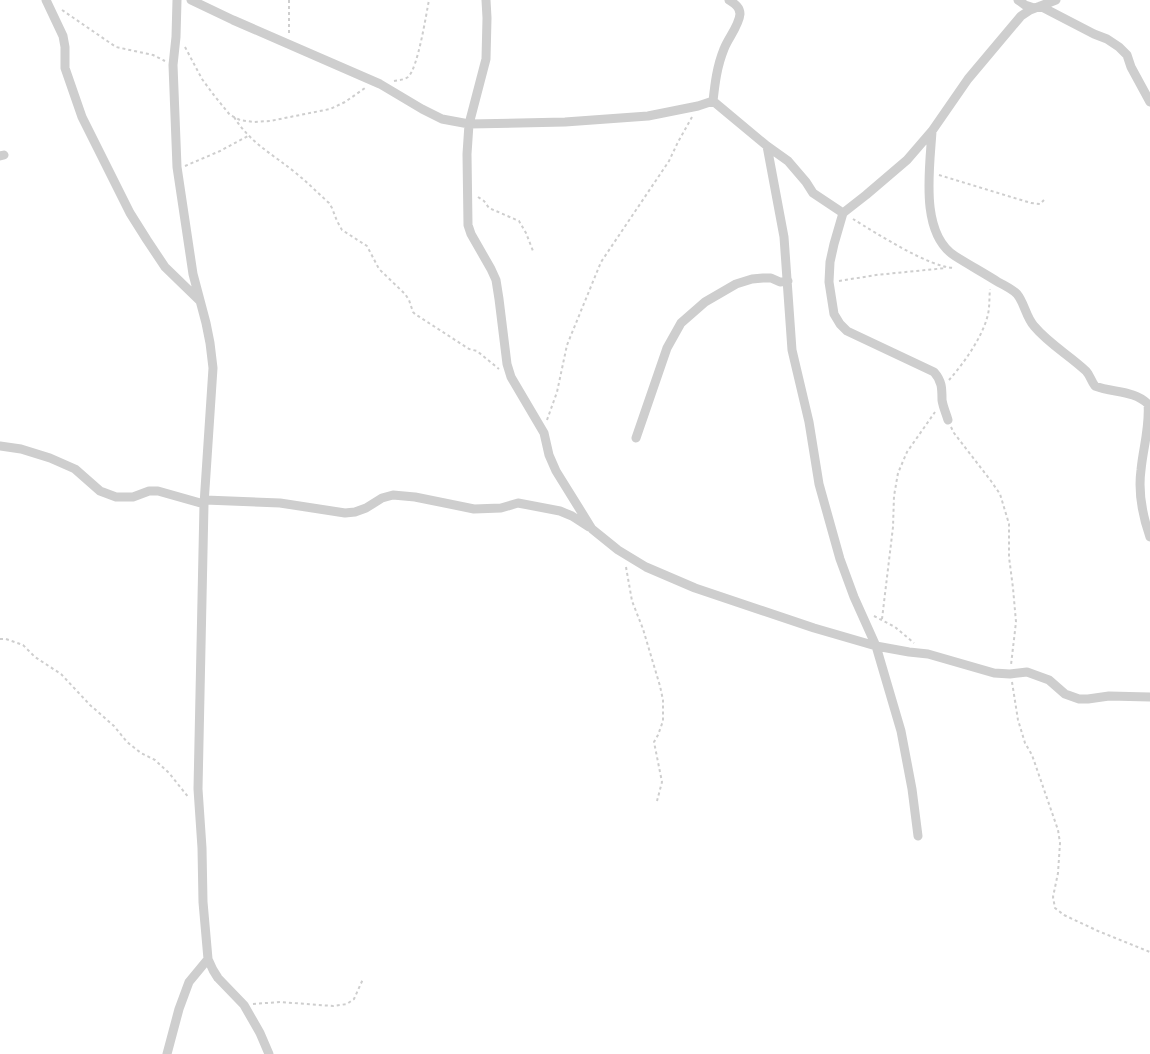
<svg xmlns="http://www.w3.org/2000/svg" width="1150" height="1054" font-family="'Roboto Condensed',sans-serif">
  <rect width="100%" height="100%" fill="#fff"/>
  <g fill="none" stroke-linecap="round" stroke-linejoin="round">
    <path stroke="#cecece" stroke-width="2" stroke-dasharray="3 3" stroke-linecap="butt" d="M289 0V33
      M62 10 116 47 153 55 165 61
      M185 47 202 79 213 94 230 115 240 120 253 122 270 121 330 109 345 102 365 88
      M394 81C399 80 404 80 408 77 418 68 426 15 429 0
      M234 117C251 144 273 154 297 174 308 183 318 193 329 203L332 208 337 221 342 230 367 246 379 269 405 294 409 300 413 312 415 314 469 349 477 351 499 369
      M185 166 220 151 248 136
      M939 175 1031 203 1040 204 1044 200
      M478 197 484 201 489 208 519 221 526 233 533 251
      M853 219C876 233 930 268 955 268
      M839 281 876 275 946 268
      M949 380C964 363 981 339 987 318 990 309 989 299 990 289
      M547 420 557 392 567 345 601 262 669 161 678 142 692 117
      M951 427 954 433 991 481 1000 494 1009 524V557L1013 588 1016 622 1011 665
      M626 567 632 601 643 629 660 686 663 700V721L658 735 654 742 662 782 657 801
      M874 616 895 627 914 643
      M882 619 893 527 894 496 898 473 907 452 935 412
      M0 639H6L23 645 35 657 61 674 90 705 114 726 127 742 141 753 155 760 169 773 189 798
      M1012 682 1018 720 1025 743 1032 755 1058 830 1060 843 1058 873 1053 897 1055 908 1064 915 1098 931 1150 952
      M253 1004 280 1002 333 1006 347 1004 354 999 363 979"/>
    <path stroke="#cecece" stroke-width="9" d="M46 0 63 36 65 47V68L82 117 130 213 147 240 165 267 199 300
      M177 0 176 37 173 65 177 167 193 274 206 323 210 343 213 368 204 504 198 789 202 848 203 902 208 959 213 970 218 978 244 1005 260 1033 269 1054
      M191 0 233 20 380 84 422 109 442 119 469 124 565 122 648 116 698 106 713 101
      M486 0 487 18 486 59 469 124 467 154 468 225 471 234 491 269 496 280 499 299 507 364 511 377 544 433 549 455 556 471 592 529 618 550 646 567 695 588 814 628 876 646 909 652 928 654 994 673 1010 674 1027 672 1049 680 1065 694 1079 699H1088L1109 696 1150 697
      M1018 0 1025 5 1034 8
      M1040 6 1094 34 1107 39 1119 47 1127 55 1131 67 1150 102
      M713 101 767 146 788 161 806 182 813 193 843 213
      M713 101C715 83 717 66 724 49 728 38 739 26 740 14 740 7 735 4 729 0
      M932 131C930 167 919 233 955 256 969 265 984 273 998 282 1004 285 1012 289 1017 294 1024 302 1026 317 1034 326 1049 344 1069 355 1086 371 1090 375 1091 381 1095 386 1113 393 1134 390 1148 404 1150 427 1143 448 1141 470 1138 492 1143 517 1150 537
      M767 146 784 237 792 350 809 422 819 484 840 559 854 597 876 646 901 731 912 789 918 836
      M0 156 4 155
      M948 420C946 413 943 407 942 400 942 388 942 381 934 372L847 331 840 324 834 314 829 282 830 262 834 244 843 213 866 195 907 160 932 131 968 79 1021 16 1030 10 1056 0
      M636 438 667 348 681 323 705 302 736 284 752 279 763 278H771L780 282 788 281
      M0 446 21 449 50 458 75 469 100 491 116 497H133L149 491H158L204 504
      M205 500 280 503 345 513 355 512 366 508 382 498 393 495 415 497 474 509 501 508 518 503 560 511 572 516 589 527
      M167 1054 179 1009 189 982 208 959"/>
  </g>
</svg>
